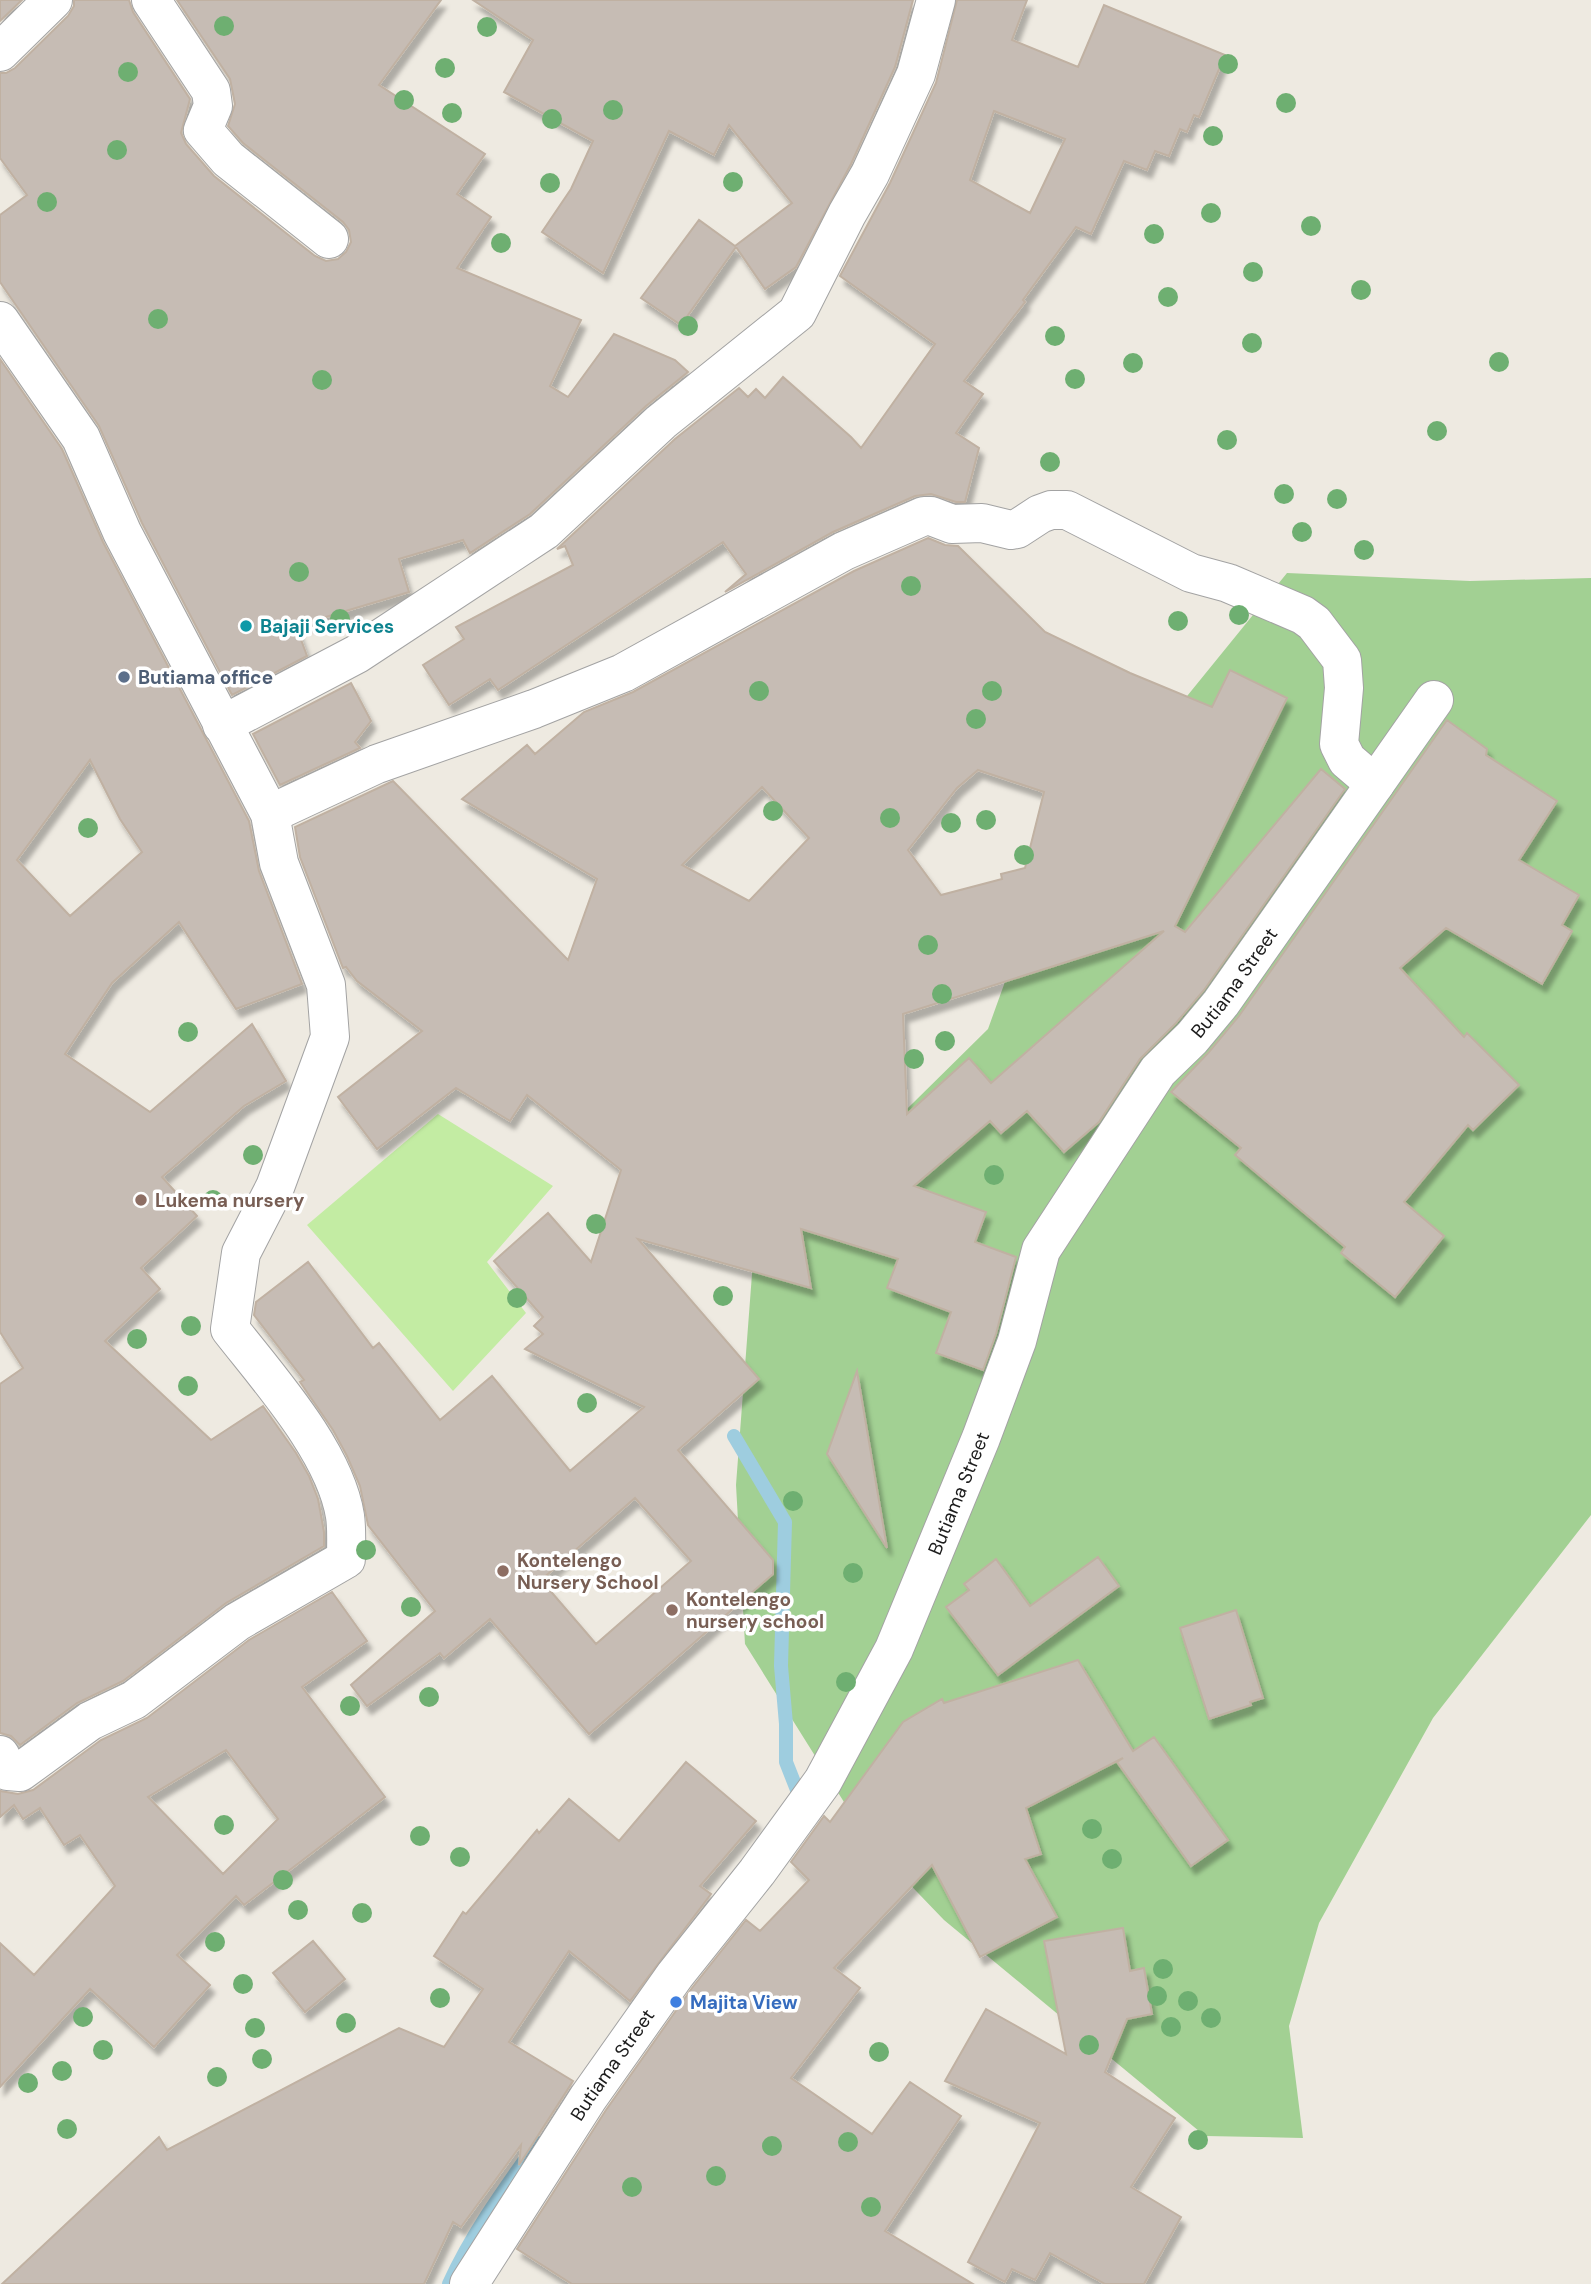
<svg xmlns="http://www.w3.org/2000/svg" width="1591" height="2284" font-family="'DM Sans',sans-serif">
  <defs>
    <filter id="shadow"><feDropShadow dx="4.5" dy="8" stdDeviation="2" flood-color="#0004"/></filter>
  </defs>
  <rect width="100%" height="100%" fill="#eeeae1"/>
  <path fill="#c3eca3" d="M438 1114 553 1186 487 1262 526 1313 453 1391 307 1225Z"/>
  <path fill="#a2d093" d="M1287 573 1470 581 1591 578V1515L1433 1718 1319 1923 1289 2026 1303 2138 1205 2136 944 1920 869 1842 745 1644 736 1485 753 1261 988 1029 1045 871Z"/>
  <g fill="none" stroke-linecap="round" stroke-linejoin="round">
    <path stroke="#9ecddf" stroke-width="14" d="M734 1436 785 1522 781 1666 786 1724V1762L801 1800 799 1802
      M449 2284C472 2233 505 2188 537 2143"/>
  </g>
  <path fill="#c6bcb4" stroke="#c0b1a2" stroke-width="2" fill-rule="evenodd" filter="url(#shadow)" d="M0 0H22L0 21Z
    M74 0H129L133 12 190 99 181 133 186 144 214 176 315 256 326 261 338 259 346 252 351 242 349 230 343 222 243 143 228 126 235 104 230 79 177 0H441L379 85 485 154 457 194 491 217 457 268 581 320 550 386 568 397 614 334 675 360 688 372 646 406 530 514 470 553 463 540 399 559 409 592 296 626 307 656 232 695 142 523 99 426 0 282V215L27 195 0 158V73H6L15 68 68 16 74 6Z
    M473 0H913L895 67 851 164 796 267 765 289 736 247 681 325 641 298 699 220 735 246 792 203 729 125 714 155 669 131 603 273 542 232 571 189 593 141 504 92 533 40Z
    M957 0H1027L1012 40 1078 67 1104 5 1225 55 1199 117 1194 115 1187 132 1180 129 1169 156 1155 151 1147 170 1124 161 1091 234 1076 227 1023 300 1025 302 964 381 983 394 956 433 979 448 965 502H956L931 494 915 496 833 532 725 592 746 574 723 542 498 690 490 679 449 705 423 665 464 639 456 627 573 565 565 546 557 549 675 439 739 388 748 397 756 389 765 398 783 377 851 437 861 448 935 344 840 276 890 183 936 83ZM994 111 1065 139 1030 213 970 180Z
    M0 359 62 449 103 542 249 821 259 871 302 984 236 1009 179 922 112 983 65 1054 150 1112 252 1024 286 1081 244 1106 162 1177 197 1216 141 1268 160 1289 105 1341 211 1440 263 1406 296 1453 309 1476 318 1499 324 1532V1546L226 1603 123 1681 77 1703 20 1745 11 1736 0 1733V1384L23 1368 0 1332ZM90 760 120 819 142 852 70 916 17 860Z
    M928 538 945 545 958 546 1045 632 1130 673 1212 707 1230 670 1287 698 1175 926 1185 932 1321 769 1345 789 1204 990 1176 1023 1140 1059 1099 1122 1064 1152 1027 1111 1001 1133 990 1121 914 1186 986 1212 975 1242 1016 1257 996 1334 983 1370 936 1353 951 1312 887 1288 898 1259 801 1229 811 1288 638 1239 759 1379 678 1450 773 1560V1574L589 1734 490 1619 444 1658 440 1653 367 1706 351 1685 435 1611 368 1525 360 1486 347 1456 333 1430 300 1382 304 1380 254 1315 256 1302 308 1262 373 1348 379 1343 440 1420 492 1376 570 1471 644 1407 525 1349 543 1334 534 1326 543 1317 494 1261 548 1213 591 1262 621 1170 527 1095 510 1121 456 1088 377 1149 338 1097 422 1031 357 981 346 967 343 968 300 857 295 827 393 781 568 960 597 879 462 799 527 745 535 754 584 712 633 692 854 571ZM978 770 1044 792 1025 868 1001 874 1002 879 941 895 908 850 957 788ZM762 787 809 838 749 901 682 865ZM1164 931 991 1083 969 1058 907 1114 903 1014ZM635 1498 691 1561 596 1644 541 1580Z
    M351 683 371 721 355 742 360 748 280 785 253 734Z
    M1447 720 1487 749 1486 755 1557 801 1519 860 1579 895 1562 925 1572 931 1542 984 1446 928 1400 968 1464 1037 1467 1033 1519 1085 1473 1130 1468 1125 1404 1202 1444 1236 1395 1297 1341 1253 1345 1247 1235 1155 1241 1148 1171 1092 1209 1052 1239 1016Z
    M857 1371 887 1548 827 1454Z
    M1098 1557 1119 1586 998 1675 946 1607 969 1590 964 1584 996 1559 1030 1606Z
    M332 1592 367 1641 302 1687 385 1797 244 1905 236 1896 177 1955 210 1985 154 2047 90 1989 0 2087V1943L34 1975 115 1886 80 1835 64 1845 40 1808 23 1819 14 1805 0 1817V1791L18 1794 33 1790 101 1740 147 1718 249 1640ZM226 1750 278 1819 223 1874 148 1797Z
    M1236 1610 1263 1698 1250 1702 1251 1705 1209 1719 1180 1628Z
    M1078 1660 1133 1751 1154 1737 1228 1840 1191 1866 1117 1762 1123 1758 1026 1808 1041 1854 1025 1859 1057 1917 980 1957 932 1865 834 1968 860 1988 791 2078 872 2134 910 2082 961 2116 885 2231 973 2284H572L517 2249 606 2110 692 1988 746 1920 760 1931 809 1880 791 1862 824 1816 830 1822 903 1722 942 1699 944 1703Z
    M686 1762 756 1821 700 1886 711 1894 630 2001 569 1951 509 2042 573 2081 519 2165 521 2145 461 2227 453 2222 424 2284H2L159 2137 167 2150 399 2028 444 2047 483 1989 434 1956 463 1912 466 1914 537 1830 539 1833 569 1799 619 1841Z
    M1123 1928 1130 1971 1144 1968 1152 2014 1127 2019 1105 2072 1175 2118 1131 2187 1181 2217 1144 2284H1105L1050 2253 1035 2280 1012 2269 1005 2282 968 2262 1040 2123 945 2081 986 2009 1066 2054 1044 1941Z
    M313 1941 345 1979 305 2012 273 1973Z"/>
  <g fill="none" stroke-linecap="round" stroke-linejoin="round">
    <defs>
      <g id="minor">
        <path d="M151 0 211 91 213 106 203 130 228 159 329 239"/>
        <path d="M0 52 53 0"/>
        <path d="M0 321 81 438 122 532 270 814 279 863 326 985 330 1037 275 1187 241 1253 230 1329C269 1379 335 1452 345 1516 347 1529 346 1545 346 1559L237 1622 134 1700 90 1721 20 1772 8 1771 0 1755"/>
        <path d="M222 725 357 654 544 531 661 422 797 313 847 214 870 174 916 74 936 0"/>
        <path d="M270 814 377 764 534 709 623 673 844 551 924 516H931L952 524 982 523 1011 530 1017 529 1040 514 1051 510H1067L1191 573 1228 583 1303 615 1314 623 1342 660 1344 688 1339 744 1347 760 1375 784"/>
        <path id="s1" d="M469 2284 588 2098 675 1975 757 1872 823 1781 894 1649 981 1438 1017 1341 1041 1250 1158 1071 1192 1038 1221 1003 1434 700"/>
      </g>
    </defs>
    <use href="#minor" stroke="#a3a3a3" stroke-width="40"/>
    <use href="#minor" stroke="#fff" stroke-width="38"/>
  </g>
  <g fill="#6eaf71">
    <circle cx="224" cy="26" r="10"/>
    <circle cx="487" cy="27" r="10"/>
    <circle cx="1228" cy="64" r="10"/>
    <circle cx="445" cy="68" r="10"/>
    <circle cx="128" cy="72" r="10"/>
    <circle cx="404" cy="100" r="10"/>
    <circle cx="1286" cy="103" r="10"/>
    <circle cx="613" cy="110" r="10"/>
    <circle cx="452" cy="113" r="10"/>
    <circle cx="552" cy="119" r="10"/>
    <circle cx="1213" cy="136" r="10"/>
    <circle cx="117" cy="150" r="10"/>
    <circle cx="733" cy="182" r="10"/>
    <circle cx="550" cy="183" r="10"/>
    <circle cx="47" cy="202" r="10"/>
    <circle cx="1211" cy="213" r="10"/>
    <circle cx="1311" cy="226" r="10"/>
    <circle cx="1154" cy="234" r="10"/>
    <circle cx="501" cy="243" r="10"/>
    <circle cx="1253" cy="272" r="10"/>
    <circle cx="1361" cy="290" r="10"/>
    <circle cx="1168" cy="297" r="10"/>
    <circle cx="158" cy="319" r="10"/>
    <circle cx="688" cy="326" r="10"/>
    <circle cx="1055" cy="336" r="10"/>
    <circle cx="1252" cy="343" r="10"/>
    <circle cx="1499" cy="362" r="10"/>
    <circle cx="1133" cy="363" r="10"/>
    <circle cx="1075" cy="379" r="10"/>
    <circle cx="322" cy="380" r="10"/>
    <circle cx="1437" cy="431" r="10"/>
    <circle cx="1227" cy="440" r="10"/>
    <circle cx="1050" cy="462" r="10"/>
    <circle cx="1284" cy="494" r="10"/>
    <circle cx="1337" cy="499" r="10"/>
    <circle cx="1302" cy="532" r="10"/>
    <circle cx="1364" cy="550" r="10"/>
    <circle cx="299" cy="572" r="10"/>
    <circle cx="911" cy="586" r="10"/>
    <circle cx="1239" cy="615" r="10"/>
    <circle cx="340" cy="619" r="10"/>
    <circle cx="1178" cy="621" r="10"/>
    <circle cx="759" cy="691" r="10"/>
    <circle cx="992" cy="691" r="10"/>
    <circle cx="976" cy="719" r="10"/>
    <circle cx="773" cy="811" r="10"/>
    <circle cx="890" cy="818" r="10"/>
    <circle cx="986" cy="820" r="10"/>
    <circle cx="951" cy="823" r="10"/>
    <circle cx="88" cy="828" r="10"/>
    <circle cx="1024" cy="855" r="10"/>
    <circle cx="928" cy="945" r="10"/>
    <circle cx="942" cy="994" r="10"/>
    <circle cx="188" cy="1032" r="10"/>
    <circle cx="945" cy="1041" r="10"/>
    <circle cx="914" cy="1059" r="10"/>
    <circle cx="253" cy="1155" r="10"/>
    <circle cx="994" cy="1175" r="10"/>
    <circle cx="213" cy="1200" r="10"/>
    <circle cx="596" cy="1224" r="10"/>
    <circle cx="723" cy="1296" r="10"/>
    <circle cx="517" cy="1298" r="10"/>
    <circle cx="191" cy="1326" r="10"/>
    <circle cx="137" cy="1339" r="10"/>
    <circle cx="188" cy="1386" r="10"/>
    <circle cx="587" cy="1403" r="10"/>
    <circle cx="793" cy="1501" r="10"/>
    <circle cx="366" cy="1550" r="10"/>
    <circle cx="853" cy="1573" r="10"/>
    <circle cx="411" cy="1607" r="10"/>
    <circle cx="846" cy="1682" r="10"/>
    <circle cx="429" cy="1697" r="10"/>
    <circle cx="350" cy="1706" r="10"/>
    <circle cx="224" cy="1825" r="10"/>
    <circle cx="1092" cy="1829" r="10"/>
    <circle cx="420" cy="1836" r="10"/>
    <circle cx="460" cy="1857" r="10"/>
    <circle cx="1112" cy="1859" r="10"/>
    <circle cx="283" cy="1880" r="10"/>
    <circle cx="298" cy="1910" r="10"/>
    <circle cx="362" cy="1913" r="10"/>
    <circle cx="215" cy="1942" r="10"/>
    <circle cx="1163" cy="1969" r="10"/>
    <circle cx="243" cy="1984" r="10"/>
    <circle cx="1157" cy="1996" r="10"/>
    <circle cx="440" cy="1998" r="10"/>
    <circle cx="1188" cy="2001" r="10"/>
    <circle cx="83" cy="2017" r="10"/>
    <circle cx="1211" cy="2018" r="10"/>
    <circle cx="346" cy="2023" r="10"/>
    <circle cx="1171" cy="2027" r="10"/>
    <circle cx="255" cy="2028" r="10"/>
    <circle cx="1089" cy="2045" r="10"/>
    <circle cx="103" cy="2050" r="10"/>
    <circle cx="879" cy="2052" r="10"/>
    <circle cx="262" cy="2059" r="10"/>
    <circle cx="62" cy="2071" r="10"/>
    <circle cx="217" cy="2077" r="10"/>
    <circle cx="28" cy="2083" r="10"/>
    <circle cx="67" cy="2129" r="10"/>
    <circle cx="1198" cy="2140" r="10"/>
    <circle cx="848" cy="2142" r="10"/>
    <circle cx="772" cy="2146" r="10"/>
    <circle cx="716" cy="2176" r="10"/>
    <circle cx="632" cy="2187" r="10"/>
    <circle cx="871" cy="2207" r="10"/>
  </g>
  <circle fill="#0f9aa8" stroke="#fff" stroke-width="2.5" cx="246" cy="626" r="7"/>
  <circle fill="#5c6f8a" stroke="#fff" stroke-width="2.5" cx="124" cy="677" r="7"/>
  <g fill="#8d6e63" stroke="#fff" stroke-width="2.5">
    <circle cx="141" cy="1200" r="7"/>
    <circle cx="503" cy="1571" r="7"/>
    <circle cx="672" cy="1610" r="7"/>
  </g>
  <circle fill="#3f7fe0" stroke="#fff" stroke-width="2.5" cx="676" cy="2002" r="7"/>
  <g text-anchor="middle" dominant-baseline="central" stroke-width="7" stroke-linejoin="round" paint-order="stroke">
    <g font-size="19" font-weight="bold" fill="#0d838f" stroke="#fff" text-anchor="start">
      <text x="260" y="626">Bajaji Services</text>
    </g>
    <g font-size="19" font-weight="bold" fill="#4e5e75" stroke="#fff" text-anchor="start">
      <text x="138" y="677">Butiama office</text>
    </g>
    <g font-size="19" fill="#1c1c1c" stroke="#fff">
      <text stroke="none"><textPath href="#s1" startOffset="1522">Butiama Street</textPath></text>
      <text stroke="none"><textPath href="#s1" startOffset="934">Butiama Street</textPath></text>
      <text stroke="none"><textPath href="#s1" startOffset="262">Butiama Street</textPath></text>
    </g>
    <g font-size="19" font-weight="bold" fill="#785e54" stroke="#fff" text-anchor="start">
      <text x="155" y="1200">Lukema nursery</text>
      <text x="517" y="1560">Kontelengo<tspan x="517" dy="22">Nursery School</tspan></text>
      <text x="686" y="1599">Kontelengo<tspan x="686" dy="22">nursery school</tspan></text>
    </g>
    <g font-size="19" font-weight="bold" fill="#366cbe" stroke="#fff" text-anchor="start">
      <text x="690" y="2002">Majita View</text>
    </g>
  </g>
</svg>
